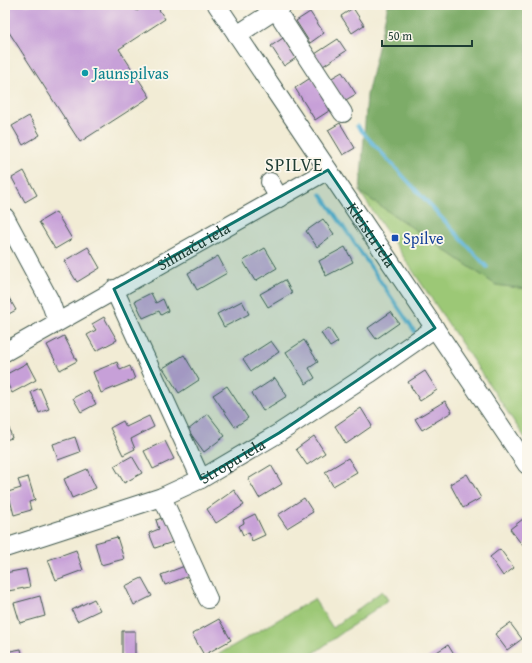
<svg xmlns="http://www.w3.org/2000/svg" width="532" height="663" font-family="'Gentium Book Plus',serif">
  <rect width="100%" height="100%" fill="#fbf7ec"/>
  <filter id="ink" filterUnits="userSpaceOnUse"><feTurbulence type="fractalNoise" baseFrequency=".025" numOctaves="2"/><feDisplacementMap in="SourceGraphic" scale="8" xChannelSelector="R" yChannelSelector="G"/><feConvolveMatrix kernelMatrix="1 2 1 2 8 2 1 2 1" color-interpolation-filters="sRGB"/></filter>
  <filter id="wash" filterUnits="userSpaceOnUse"><feTurbulence type="fractalNoise" baseFrequency=".012" numOctaves="4" result="noise"/><feDisplacementMap in="SourceGraphic" scale="16" xChannelSelector="R" yChannelSelector="G"/><feGaussianBlur stdDeviation="0.9" result="paint"/><feColorMatrix in="noise" values="0 0 0 0 0 0 0 0 0 0 0 0 0 0 0 0 0 1.4 0 .05"/><feComposite in="paint" operator="in"/></filter>
  <g filter="url(#wash)">
    <rect width="100%" height="100%" fill="#f2ecd5"/>
    <path fill="#9cc876" stroke="#5e8255" d="M360 192 496 285 527 289V441Z
      M382 591 388 600 307 658H212L314 599 333 628Z"/>
    <path fill="#7dac67" stroke="#4e744e" d="M388 5H527V289L496 285 360 192 367 95Z"/>
    <g fill="none" stroke-linecap="round" stroke-linejoin="round">
      <path stroke="#5fb6dc" stroke-width="3.5" d="M357 126 487 267
        M321 194 417 335"/>
    </g>
    <g id="blocks">
      <path fill="#c7a0d8" d="M5 5H133L137 11 146 5H156L165 19 119 49 150 97 80 142 5 26Z
        M353 8 364 25 352 33 341 16Z
        M310 12 324 33 310 43 296 21Z
        M283 38 296 58 284 66 271 46Z
        M338 39 346 51 323 66 315 54Z
        M342 72 356 94 344 101 330 79Z
        M312 77 332 109 315 120 295 88Z
        M29 116 40 135 23 145 12 126Z
        M340 123 355 148 343 155 328 130Z
        M24 171 37 195 25 202 12 178Z
        M56 212 72 239 55 249 39 222Z
        M323 219 334 234 317 247 306 231Z
        M88 247 100 268 77 282 64 261Z
        M345 247 353 262 326 276 319 261Z
        M265 248 277 268 255 281 243 261Z
        M218 256 227 273 197 290 188 273Z
        M285 280 292 293 268 307 260 294Z
        M5 291 16 310 5 316Z
        M151 293 156 303 163 299 168 311 161 315 159 311 143 318 135 301Z
        M242 301 249 314 224 327 217 314Z
        M391 312 399 323 376 339 368 328Z
        M104 317 117 340 96 351 87 335 96 330 92 324Z
        M329 328 338 342 330 347 321 333Z
        M64 336 77 361 60 370 47 345Z
        M304 340 318 362 309 368 315 378 306 384 286 352Z
        M271 341 279 352 251 371 243 359Z
        M184 355 199 380 179 393 163 368Z
        M117 362 120 370 130 366 135 379 101 393 93 372Z
        M27 363 36 380 12 393 5 379V375Z
        M425 371 437 390 420 401 408 382Z
        M275 378 287 396 263 411 252 393Z
        M227 386 248 418 235 427 213 395Z
        M40 388 49 409 39 413 31 392Z
        M88 390 96 404 81 412 73 398Z
        M445 401 452 412 422 430 415 419Z
        M361 408 372 426 346 444 335 426Z
        M208 414 225 436 204 452 188 430Z
        M149 416 154 427 131 439 135 449 123 455 110 428 123 421 126 427Z
        M7 422 12 438 5 440V423Z
        M314 436 325 453 307 465 296 449Z
        M75 437 80 452 58 460 53 444Z
        M165 441 174 459 153 469 144 451Z
        M132 456 142 473 124 483 114 466Z
        M348 458 357 472 333 486 325 472Z
        M271 465 282 484 259 498 248 479Z
        M87 469 96 488 72 498 64 479Z
        M467 474 481 498 463 508 450 484Z
        M28 477 35 500 29 502 31 510 14 515 8 492 21 488 18 480Z
        M234 490 244 505 216 523 207 509Z
        M304 498 313 512 287 528 278 515Z
        M255 514 265 535 252 541 249 532 243 535 239 526 244 523 243 520Z
        M167 516 176 541 155 548 149 533 159 529 156 520Z
        M523 519 527 524V542L523 546 510 529Z
        M117 537 124 559 101 565 95 543Z
        M500 549 514 568 503 576 490 557Z
        M76 550 83 570 56 580 48 560Z
        M190 564 194 574 165 585 161 575Z
        M26 569 30 587 8 591 5 573Z
        M142 578 152 596 134 605 125 586Z
        M40 596 45 616 20 623 14 603Z
        M94 599 100 610 77 621 72 610Z
        M219 619 231 640 204 655 192 634Z
        M510 623 522 639 507 650 495 634Z
        M122 631H135V658H122Z
        M448 645 456 658H427Z
        M21 649 23 658H6L5 652Z"/>
    </g>
  </g>
  <g filter="url(#ink)">
    <use href="#blocks" fill-opacity="0" stroke="#3f574c" stroke-width="1"/>
    <g fill="none" stroke-linecap="round" stroke-linejoin="round">
      <defs>
        <g id="minor">
          <path id="s1" d="M217 5 527 465"/>
          <path d="M276 10 343 113"/>
          <path d="M237 35 283 5"/>
          <path d="M270 182 279 198"/>
          <path d="M5 217 50 301 57 321"/>
          <path d="M114 289 201 479"/>
          <path id="s2" d="M5 352 328 170"/>
          <path d="M162 497 208 599"/>
          <path id="s3" d="M5 548 162 497 201 479 279 433 369 374 435 328"/>
        </g>
      </defs>
      <use href="#minor" stroke="#3f574c" stroke-width="20"/>
      <use href="#minor" stroke="#fff" stroke-width="18"/>
    </g>
  </g>
  <path fill="#0f766e" fill-opacity="0.2" stroke="#0f766e" stroke-width="3" stroke-linejoin="round" d="M328 170 435 328 279 433 201 479 114 289Z"/>
  <circle fill="#0f9aa8" stroke="#fbf7ec" stroke-width="1.5" cx="85" cy="73" r="4"/>
  <rect fill="#1a4fb4" stroke="#fbf7ec" stroke-width="1.5" x="391" y="234" width="8" height="8" rx="2"/>
  <g text-anchor="middle" dominant-baseline="central" stroke-width="3.5" stroke-linejoin="round" paint-order="stroke">
    <g font-size="16" fill="#0d838f" stroke="#fbf7ec" text-anchor="start">
      <text x="93" y="73">Jaunspilvas</text>
    </g>
    <g font-size="16" fill="#1f3d34" stroke="#fbf7ec">
      <text stroke="none"><textPath href="#s1" startOffset="277">Kleistu iela</textPath></text>
      <text stroke="none"><textPath href="#s2" startOffset="216">Silmaču iela</textPath></text>
      <text stroke="none"><textPath href="#s3" startOffset="244">Stropu iela</textPath></text>
    </g>
    <g font-size="16" fill="#164399" stroke="#fbf7ec" text-anchor="start">
      <text x="403" y="238">Spilve</text>
    </g>
    <g font-size="18" letter-spacing="1" fill="#1f3d34" stroke="#fbf7ec">
      <text x="294" y="164">SPILVE</text>
    </g>
  </g>
  <rect width="532" height="663" fill="none" stroke="#fbf7ec" stroke-width="20"/>
  <path d="M382 40v6h90v-6" fill="none" stroke="#1f3d34" stroke-width="2"/>
  <text x="388" y="40" font-size="12" fill="#1f3d34" stroke="#fbf7ec" stroke-width="3" paint-order="stroke">50 m</text>
</svg>
